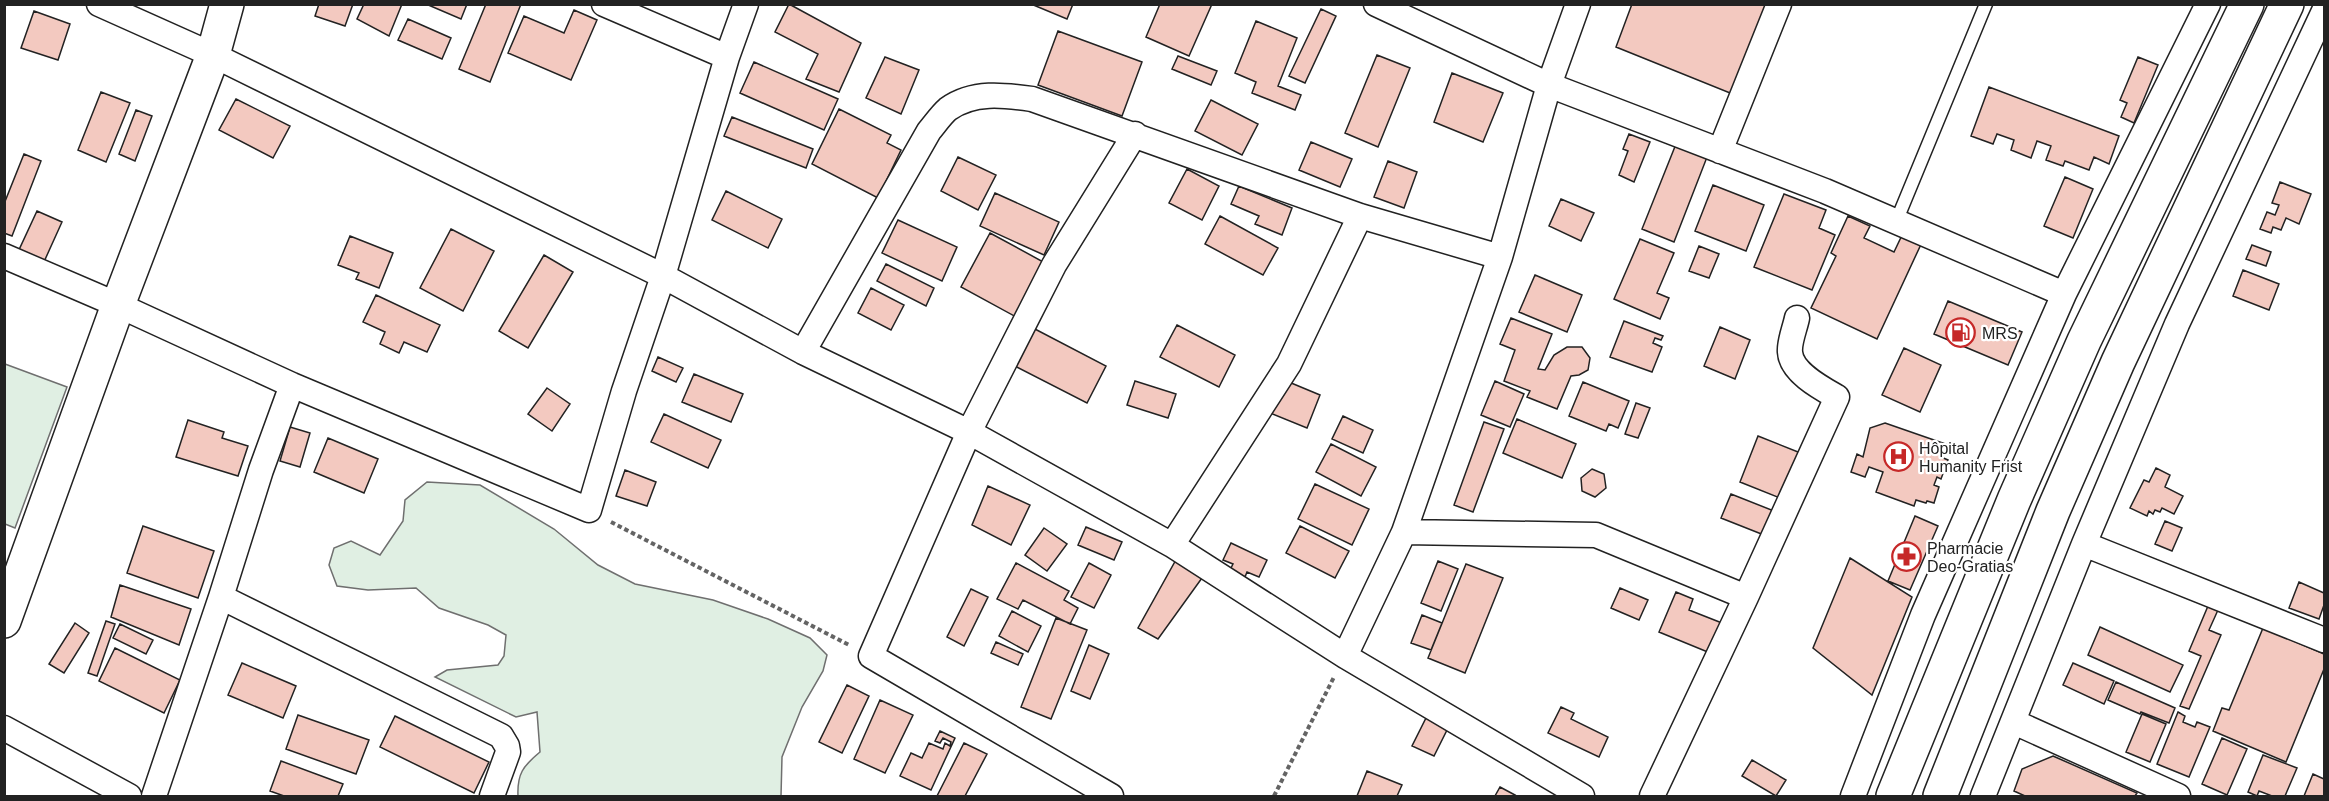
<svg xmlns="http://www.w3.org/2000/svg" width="2329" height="801" font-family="Helvetica,sans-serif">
  <rect width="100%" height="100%" fill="#fff"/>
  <path fill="#e0efe3" stroke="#6f6f6f" stroke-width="1.5" d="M5 364 67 387 15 528 5 524Z
    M427 482 480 485 554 529 598 565 635 584 713 600 768 619 810 638 827 655 823 671 802 707 782 757 781 796H518C517 774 523 766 540 752L537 712 516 717 435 677 447 670 498 665 504 656 506 635 488 625 439 608 416 588 368 590 337 586 329 565 334 548 351 541 380 555 403 521 405 500Z"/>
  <path fill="#f3c9c0" stroke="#222" stroke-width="1.5" d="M319 4H353L345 26 315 16Z
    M364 4H402L389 36 357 19Z
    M426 4H467L461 19Z
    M486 4H521L490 82 459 69Z
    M789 4 861 43 839 92 806 79 818 54 775 32Z
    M1031 4H1073L1067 19Z
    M1160 4H1212L1189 56 1146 37Z
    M1632 4H1768L1735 95 1616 47Z
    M1321 9 1336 16 1305 83 1289 76Z
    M574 10 597 20 571 80 508 53 524 16 564 33Z
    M34 11 70 24 58 60 21 48Z
    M408 19 451 38 442 59 398 40Z
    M1256 21 1297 38 1278 86 1301 95 1295 110 1252 93 1256 82 1235 73Z
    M1058 31 1142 62 1122 116 1038 85Z
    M1377 55 1410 68 1378 147 1345 133Z
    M1178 56 1217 71 1211 85 1172 69Z
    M885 57 919 70 901 114 866 98Z
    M2138 57 2158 65 2134 123 2121 117 2127 103 2120 100Z
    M754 62 838 99 824 130 740 93Z
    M1452 73 1503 93 1483 142 1434 122Z
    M1989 87 2119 136 2109 164 2094 157 2089 170 2065 161 2063 166 2046 160 2051 146 2037 141 2031 158 2011 150 2014 140 1997 134 1993 144 1971 136Z
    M101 92 130 103 106 162 78 150Z
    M236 99 290 126 273 158 219 130Z
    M1211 100 1258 124 1242 155 1195 131Z
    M839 109 891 135 887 143 901 150 878 198 812 164Z
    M136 110 152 116 135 161 119 154Z
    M732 117 813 149 806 168 724 136Z
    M1629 134 1650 142 1634 182 1619 175 1628 151 1623 149Z
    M1678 139 1709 152 1674 242 1642 229Z
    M1311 142 1352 159 1340 187 1299 170Z
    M24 154 41 161 12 236 4 233V204Z
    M958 157 996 175 978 210 941 191Z
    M1388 161 1417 172 1404 208 1374 197Z
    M1187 169 1219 186 1202 220 1169 203Z
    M2065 177 2093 189 2073 238 2044 226Z
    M2280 182 2311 194 2299 224 2286 218 2281 230 2273 227 2271 233 2260 229 2267 212 2275 215 2279 205 2272 203Z
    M1713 185 1764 205 1746 251 1695 231Z
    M1239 186 1292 208 1282 235 1255 224 1259 216 1231 204Z
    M726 191 782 219 768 248 712 220Z
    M995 193 1059 222 1044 255 980 226Z
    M1784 194 1826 210 1819 228 1835 235 1812 290 1754 267Z
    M1561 199 1594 213 1581 241 1549 226Z
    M37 211 62 222 43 264 18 252Z
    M1220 216 1278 248 1263 275 1205 244Z
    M1848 216 1870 226 1864 238 1894 252 1904 231 1923 240 1877 339 1811 308 1836 256 1831 253Z
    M898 220 957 247 942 281 882 253Z
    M451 229 494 251 463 311 420 288Z
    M990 233 1047 264 1018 318 961 287Z
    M350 236 393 253 379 288 356 279 359 273 338 265Z
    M1640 239 1674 253 1657 293 1669 298 1660 319 1614 299Z
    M2252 245 2271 252 2266 266 2246 259Z
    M1699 246 1719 254 1709 278 1689 271Z
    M544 255 573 272 528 348 499 331Z
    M886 264 934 288 926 306 877 281Z
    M2243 270 2279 284 2269 310 2233 296Z
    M1535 275 1582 295 1567 332 1519 312Z
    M871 288 904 305 891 330 858 313Z
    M376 295 440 325 427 352 404 342 399 353 380 344 385 332 363 322Z
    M1948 301 2022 332 2008 365 1934 334Z
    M1511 318 1552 334 1538 369 1545 370 1554 355 1567 347H1582L1590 358 1588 370 1579 375 1571 376 1557 409 1527 397 1530 391 1504 381 1515 350 1500 344Z
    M1624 321 1663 336 1661 340 1655 338 1653 343 1662 347 1652 372 1610 357Z
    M1177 325 1235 355 1219 387 1160 357Z
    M1720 327 1750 340 1735 379 1704 366Z
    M1033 328 1106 366 1087 403 1013 365Z
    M1904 348 1941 365 1920 412 1882 395Z
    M658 357 683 368 676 382 652 371Z
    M694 374 743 394 731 422 682 402Z
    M1284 380 1320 395 1307 428 1270 413Z
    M1135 381 1176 394 1168 418 1127 405Z
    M1495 381 1524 394 1510 427 1481 415Z
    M1583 382 1629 401 1618 428 1609 424 1606 431 1569 416Z
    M547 388 570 404 552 431 528 414Z
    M1636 403 1650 408 1638 438 1625 434Z
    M664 414 721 440 708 468 651 442Z
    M1343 416 1373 430 1363 453 1332 439Z
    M1517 419 1576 444 1562 478 1503 453Z
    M188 420 224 432 222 438 248 446 238 476 176 457Z
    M1484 422 1504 429 1473 512 1454 505Z
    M1885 423 1957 448 1954 455 1943 451 1941 457 1948 460 1941 479 1937 477 1934 485 1939 487 1934 503 1927 501 1926 503 1916 500 1914 506 1876 492 1883 472 1869 467 1865 477 1851 472 1857 454 1863 457 1870 428Z
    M290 427 310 433 300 467 280 461Z
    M1758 436 1803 454 1785 500 1740 482Z
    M328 438 378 459 364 493 314 472Z
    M1331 444 1376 467 1361 496 1316 472Z
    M2156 468 2170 475 2165 487 2183 496 2174 514 2162 508 2160 512 2155 510 2153 514 2149 511 2147 516 2130 508 2144 480 2149 482Z
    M1592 469 1604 474 1606 488 1595 497 1582 491 1581 478Z
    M625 470 656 482 647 506 616 496Z
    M1315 484 1369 509 1352 545 1298 519Z
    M988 486 1030 505 1011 545 972 525Z
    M1731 494 1779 513 1769 537 1721 518Z
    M1915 516 1938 526 1910 590 1888 581Z
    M2165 521 2182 528 2172 551 2155 544Z
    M143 526 214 551 198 598 127 573Z
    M1300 526 1349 551 1335 578 1286 553Z
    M1086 527 1122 542 1114 560 1078 545Z
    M1044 528 1067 544 1047 571 1025 555Z
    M1231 543 1267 560 1259 577 1247 572 1245 577 1230 570 1233 564 1223 560Z
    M1177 558 1207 571 1158 639 1138 628Z
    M1850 558 1912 597 1872 695 1813 648Z
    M1438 561 1458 569 1441 611 1421 603Z
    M1016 563 1069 591 1064 600 1078 608 1070 624 1023 600 1018 609 997 599Z
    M1089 563 1111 575 1094 608 1071 597Z
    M1466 564 1503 578 1465 673 1428 658Z
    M2299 582 2324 593V605L2319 619 2289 608Z
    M120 585 191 609 179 645 111 617Z
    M1620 588 1648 600 1639 620 1611 608Z
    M971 589 988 597 964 646 947 637Z
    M1676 592 1693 599 1689 610 1727 625 1715 655 1659 632Z
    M2208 606 2218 610 2209 630 2221 635 2189 709 2180 706 2201 656 2189 651Z
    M1012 611 1041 626 1028 652 999 636Z
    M1422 615 1442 623 1431 650 1411 643Z
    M1056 618 1087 630 1051 719 1021 707Z
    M106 621 115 624 97 676 88 673Z
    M75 623 89 633 64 673 49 664Z
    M120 624 153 640 146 654 113 638Z
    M2100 627 2183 665 2170 692 2088 655Z
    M2263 628 2324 654V669L2286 762 2213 731 2222 708 2229 710Z
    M996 642 1023 654 1018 665 991 653Z
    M1089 645 1109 654 1090 699 1071 691Z
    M115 648 180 680 164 713 99 681Z
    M242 663 296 686 283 718 228 695Z
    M2073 663 2114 681 2104 704 2063 685Z
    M2116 682 2175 708 2169 723 2141 712 2140 714 2108 700Z
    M847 685 869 696 842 753 819 742Z
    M880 700 913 715 885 773 854 759Z
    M1561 707 1574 713 1571 719 1608 737 1599 757 1548 733Z
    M1430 710 1452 720 1434 756 1412 746Z
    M2178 712 2185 716 2183 722 2195 727 2197 722 2210 727 2189 777 2157 764Z
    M2142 714 2166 724 2150 762 2126 752Z
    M298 715 369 740 356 774 286 749Z
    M395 716 489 762 474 793 380 747Z
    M940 731 955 738 931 790 900 776 911 753 922 758 929 743 943 749 945 743 950 746 951 742 943 738 940 743 935 741Z
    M2222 738 2247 749 2227 795 2202 784Z
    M964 743 987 754 965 796H937Z
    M2263 755 2297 768 2285 796H2272L2259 791 2257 796 2248 792Z
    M2053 756 2137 793 2135 796H2025L2014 791 2022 769Z
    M1752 760 1786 780 1776 796 1742 776Z
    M281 761 343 784 338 796H284L270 791Z
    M1367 771 1402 785 1397 796H1357Z
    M2313 774 2324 779V796H2304Z
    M1500 787 1515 795 1514 796H1495Z"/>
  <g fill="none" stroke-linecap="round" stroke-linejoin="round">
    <defs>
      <path id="lane" d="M1896 222 1986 4"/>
      <path id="street" d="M99 4 213 55 663 276 803 352 969 432 1172 545 1345 656 1582 796
        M604 4 727 57
        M1376 4 1549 85 1825 191 2064 294
        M1720 151 1779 4
        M4 256 118 305 292 385 589 510 624 391 663 276 727 57 746 4
        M803 352 929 131C935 124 941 115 948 109 973 91 1004 95 1032 99L1360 216 1500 257
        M1404 532 1596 535 1746 597
        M2084 544 2324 640
        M1172 545 1289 364 1360 216
        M221 597 501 736 507 746 508 752 492 796
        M1345 656 1404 532 1500 257 1549 85 1578 4
        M2014 722 2178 796
        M4 728 129 796
        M154 796 221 597 261 470 292 385
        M1111 796 871 656 969 432 1054 265 1135 134
        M1652 796 1746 597 1837 397C1821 388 1791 372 1790 352 1789 342 1795 328 1797 318
        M1853 796 1923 615 2064 294 2208 4
        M1983 796 2084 544 2177 324 2324 11"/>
      <path id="secondary" d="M4 621 118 305 213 55 227 4"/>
      <path id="highway" d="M1893 796 2014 500 2084 341 2247 4
        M1940 796 2053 511 2118 362 2287 4"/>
    </defs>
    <use href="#lane" stroke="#222" stroke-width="15"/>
    <use href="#street" stroke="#222" stroke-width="27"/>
    <use href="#secondary" stroke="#222" stroke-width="36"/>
    <use href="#highway" stroke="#222" stroke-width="36"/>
    <path stroke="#646464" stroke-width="4" stroke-dasharray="4.5 3" stroke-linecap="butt" d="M611 522 849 645
      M1274 796 1334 677"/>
    <use href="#lane" stroke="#fff" stroke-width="12"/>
    <use href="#street" stroke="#fff" stroke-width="24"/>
    <use href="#secondary" stroke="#fff" stroke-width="33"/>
    <use href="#highway" stroke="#fff" stroke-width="33"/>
  </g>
  <defs>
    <symbol id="fuel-ring" viewBox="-11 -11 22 22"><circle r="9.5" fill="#fff" stroke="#c62828" stroke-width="1.5"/><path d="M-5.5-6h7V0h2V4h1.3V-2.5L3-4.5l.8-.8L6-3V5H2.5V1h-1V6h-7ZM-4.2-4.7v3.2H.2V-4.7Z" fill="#c62828"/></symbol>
    <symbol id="hospital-ring" viewBox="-11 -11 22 22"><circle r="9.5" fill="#fff" stroke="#c62828" stroke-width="1.5"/><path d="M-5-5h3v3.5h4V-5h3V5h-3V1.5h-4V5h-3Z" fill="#c62828"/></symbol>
    <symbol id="pharmacy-ring" viewBox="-11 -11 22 22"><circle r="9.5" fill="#fff" stroke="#c62828" stroke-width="1.5"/><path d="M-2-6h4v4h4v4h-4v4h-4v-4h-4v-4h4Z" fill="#c62828"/></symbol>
  </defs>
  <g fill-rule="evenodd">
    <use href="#fuel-ring" x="1944" y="316" width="33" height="33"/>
    <use href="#hospital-ring" x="1882" y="440" width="33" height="33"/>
    <use href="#pharmacy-ring" x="1890" y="540" width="33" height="33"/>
  </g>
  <g text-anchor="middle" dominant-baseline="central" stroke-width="4.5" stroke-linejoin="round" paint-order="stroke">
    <g font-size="16" fill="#222" stroke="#fff" text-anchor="start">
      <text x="1982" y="333">MRS</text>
      <text x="1919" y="448">Hôpital<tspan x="1919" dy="18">Humanity Frist</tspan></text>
      <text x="1927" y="548">Pharmacie<tspan x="1927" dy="18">Deo-Gratias</tspan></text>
    </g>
  </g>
  <rect width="2329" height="801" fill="none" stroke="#222222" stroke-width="12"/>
</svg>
